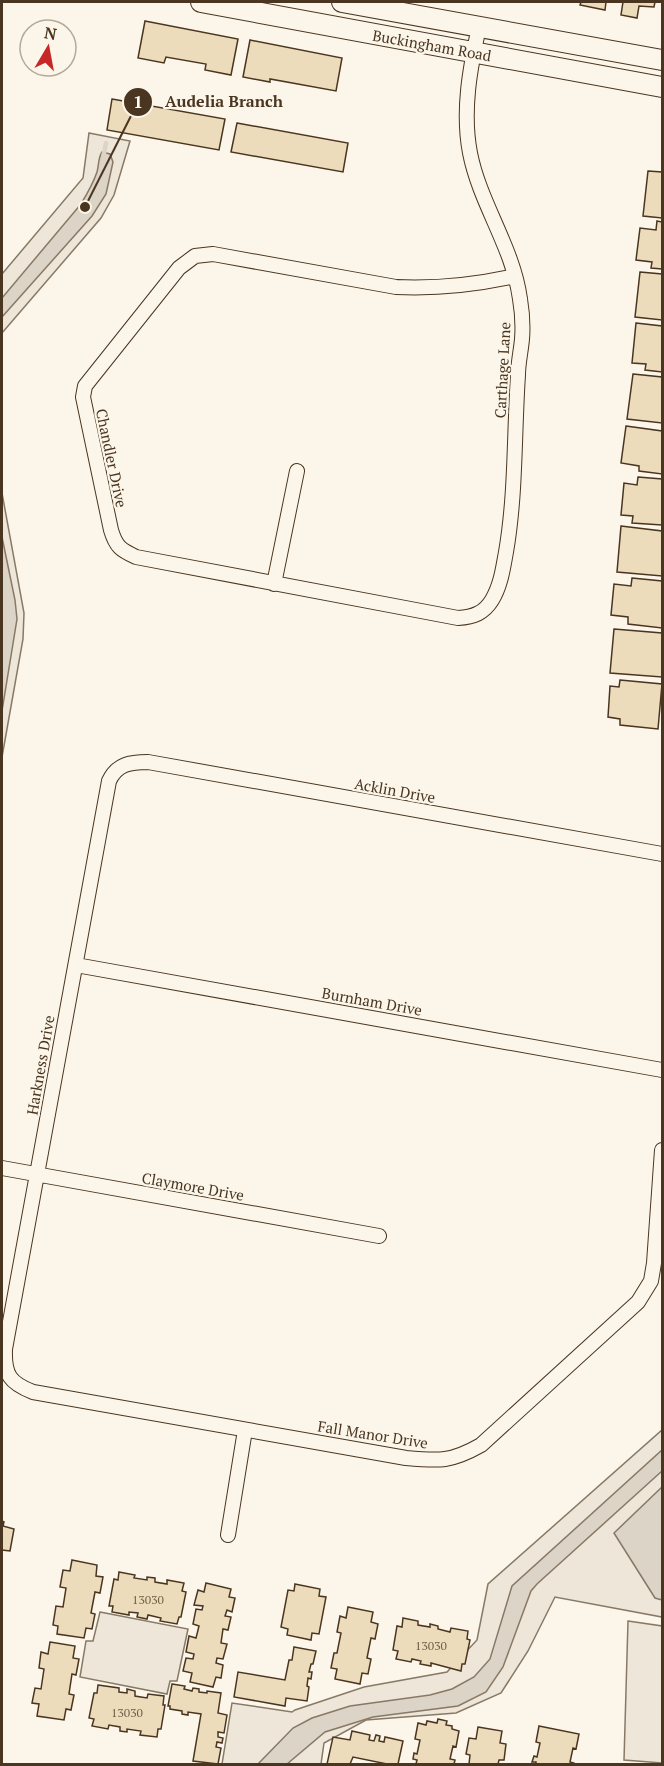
<svg xmlns="http://www.w3.org/2000/svg" width="664" height="1766" font-family="'PT Serif',serif">
  <rect width="100%" height="100%" fill="#fbf6e9"/>
  <path fill="#ede6d9" stroke="#887966" stroke-width="1.5" d="M89 133 130 141 114 195 101 218 2 333V274L83 178Z
    M2 493 24 613 23 639 2 757Z
    M662 1430V1617L555 1597 528 1651 501 1693 456 1713 366 1720 324 1743 321 1764H222L232 1703 292 1712 295 1710 364 1687 447 1672 477 1640 488 1584Z
    M100 1612 188 1629 177 1681H170L167 1694 80 1677 86 1641H93Z
    M628 1621 662 1626V1763L624 1760Z"/>
  <path fill="#dcd4c6" stroke="#887966" stroke-width="1.5" d="M102 152 110 154 113 162 106 194 92 216 2 317V298L81 204C87 194 93 184 97 172 99 165 98 158 102 152Z
    M2 537 15 600 17 619 2 711Z
    M662 1450V1471L537 1584 531 1591 503 1667 486 1692 458 1706 373 1717 325 1732 287 1764H258L293 1728 312 1718 350 1706 430 1695 452 1689 474 1677 490 1659 512 1586Z
    M662 1487V1600L655 1598 614 1533Z"/>
  <g fill="none" stroke-linecap="round" stroke-linejoin="round">
    <path stroke="#dcd4c6" stroke-width="4.5" d="M103 158 106 143"/>
  </g>
  <path fill="#ecdcbc" stroke="#4a3520" stroke-width="1.5" d="M581 2H606L605 10 580 5Z
    M623 2H655L654 7 639 6 637 18 621 15Z
    M145 21 238 39 231 75 205 70 206 64 166 57 164 63 138 58Z
    M250 40 342 58 336 91 270 79V82L243 77Z
    M112 99 225 119 219 150 107 130Z
    M237 123 348 143 343 172 231 152Z
    M648 171 662 172V218L643 216Z
    M657 221 662 222V269L651 268 652 262 636 260 640 228 656 230Z
    M640 272 662 274V320L635 317Z
    M636 323 662 326V372L645 370 646 364 632 363Z
    M633 374 662 377V423L627 419Z
    M626 426 662 431V474L639 471V466L621 463Z
    M638 477 662 479V525L632 523 633 516 621 515 624 483 637 485Z
    M621 526 662 531V576L617 572Z
    M632 578 662 581V628L628 624V617L611 615 614 584 631 586Z
    M614 629 662 633V677L610 673Z
    M620 680 662 684 658 729 620 725V719L608 717 610 686 619 687Z
    M2 1521 4 1522 3 1526 14 1529 10 1551 2 1550Z
    M72 1560 97 1565 96 1576 103 1577 100 1593 95 1592 91 1613 95 1614 92 1629 86 1628 84 1638 57 1634 58 1626 53 1625 56 1606 63 1607 66 1588 60 1587 63 1570 70 1571Z
    M119 1572 135 1575 134 1578 147 1580V1577L155 1578V1582L167 1584V1580L184 1583 182 1591 186 1592 181 1617H179L177 1624 160 1621 161 1618 148 1615 147 1619 137 1617 138 1613 129 1612V1615L112 1612 113 1606H109L114 1579 118 1580Z
    M206 1583 231 1589 229 1597 235 1598 232 1612 227 1610 225 1616 231 1617 228 1630 223 1629 221 1643 227 1644 223 1659 217 1658 216 1663 223 1665 221 1678 216 1677 213 1687 190 1682 192 1673 183 1671 186 1658 193 1659 194 1654 186 1652 189 1636 196 1638 199 1626 193 1624 196 1609 202 1610 203 1606 194 1605 198 1590 204 1592Z
    M295 1584 320 1589 319 1596 326 1597 319 1634 312 1633 311 1640 287 1635 288 1629 281 1627 288 1590 294 1591Z
    M348 1607 373 1612 371 1622 378 1624 375 1639 371 1638 367 1658 371 1659 368 1674 362 1673 360 1684 335 1679 337 1669 331 1668 334 1653H337L341 1633 337 1632 340 1616 346 1618Z
    M403 1618 418 1621V1625L430 1627V1624L438 1626V1629L450 1632 451 1628 468 1631 467 1639 470 1640 465 1664H462L461 1671 431 1663V1666L420 1664 421 1661 412 1659 411 1662 396 1659 398 1651 393 1650 397 1626 402 1627Z
    M50 1642 75 1646 73 1658 79 1659 76 1675 72 1674 69 1694 74 1695 71 1710 66 1709 64 1720 37 1716 39 1704 32 1703 35 1688 41 1689 44 1669 39 1668 41 1652 48 1654Z
    M294 1647 316 1651 313 1664H311L309 1672H312L311 1679 308 1678 307 1686 309 1687 307 1701 286 1698 285 1706 234 1697 238 1672 285 1680 289 1660H292Z
    M172 1684 185 1686 184 1689 192 1691 193 1688 199 1689V1692L207 1693V1691L221 1693 218 1713 227 1715 224 1733 218 1732V1737L223 1738 222 1743 217 1742 216 1747 221 1748 218 1764 193 1761 201 1714 188 1712V1715L182 1714V1711L170 1709V1706H168Z
    M98 1685 119 1688V1692L127 1693V1689L135 1691V1696L147 1698 148 1694 164 1696 163 1705H165L161 1729H158L157 1737 140 1735 141 1731 127 1729V1732L120 1731V1727L109 1725 108 1729 92 1726 94 1719 89 1718 94 1693H97Z
    M438 1719 447 1721 446 1725 452 1726V1729L459 1731 456 1747 453 1746 450 1759 455 1760 454 1764H416L417 1760 413 1759 414 1753 417 1754 420 1740 415 1739 418 1723 426 1725 427 1721 437 1723Z
    M539 1726 579 1734 576 1749 573 1748 570 1762 574 1763V1764H536V1762H532L534 1756 537 1757 540 1743 536 1742Z
    M478 1727 502 1731 500 1743 506 1744 504 1760H499L498 1764H469L470 1755 466 1754 469 1738 476 1739Z
    M352 1731 370 1735 369 1740 374 1741 376 1735 380 1736 379 1741 384 1742 385 1737 403 1741 398 1764H387L353 1757 350 1764H327L333 1737 350 1740Z"/>
  <g fill="none" stroke-linecap="round" stroke-linejoin="round">
    <defs>
      <path id="street" d="M479 27C470 68 462 111 470 153 480 204 513 247 520 299 522 311 523 327 522 339 521 351 518 363 518 375 514 434 516 494 506 552 503 568 501 585 492 600 484 613 474 617 458 618L136 557C121 550 116 547 111 530L83 397 85 386 179 268 195 256 213 254 396 287C438 289 474 285 515 276
        M274 584 297 471
        M662 854 148 762C130 762 117 764 109 781L5 1349C4 1375 10 1383 33 1392L406 1458C440 1461 451 1462 481 1445L638 1302 651 1281 654 1263 662 1150
        M76 965 662 1070
        M2 1168 379 1236
        M228 1535 245 1430"/>
      <path id="secondary" d="M201 2 662 87
        M342 2 662 60"/>
    </defs>
    <use href="#street" stroke="#4a3520" stroke-width="16"/>
    <use href="#secondary" stroke="#4a3520" stroke-width="22"/>
    <use href="#street" stroke="#fbf6e9" stroke-width="14"/>
    <use href="#secondary" stroke="#fbf6e9" stroke-width="20"/>
  </g>
  <g text-anchor="middle" dominant-baseline="central" stroke-width="4.5" stroke-linejoin="round" paint-order="stroke">
    <g font-size="12" fill="#725f47">
      <text x="148" y="1599">13030</text>
      <text x="431" y="1645">13030</text>
      <text x="127" y="1712">13030</text>
    </g>
    <g font-size="15" fill="#4a3520" stroke="#fbf6e9">
      <text transform="translate(432 45) rotate(10)">Buckingham Road</text>
      <text transform="translate(502 370) rotate(-87)">Carthage Lane</text>
      <text transform="translate(112 458) rotate(78)">Chandler Drive</text>
      <text transform="translate(395 790) rotate(10)">Acklin Drive</text>
      <text transform="translate(372 1001) rotate(10)">Burnham Drive</text>
      <text transform="translate(40 1065) rotate(-80)">Harkness Drive</text>
      <text transform="translate(193 1186) rotate(10)">Claymore Drive</text>
      <text transform="translate(373 1434) rotate(9)">Fall Manor Drive</text>
    </g>
  </g>
  <path fill="none" stroke="#4a3520" stroke-width="2" d="M85 207L138 102"/>
  <g fill="#4a3520" stroke="#fbf6e9" stroke-width="2">
    <circle cx="85" cy="207" r="6"/>
    <circle cx="138" cy="102" r="15"/>
  </g>
  <g font-size="18" text-anchor="middle" font-weight="bold" fill="#fff">
    <text x="138" y="108">1</text>
  </g>
  <g font-size="16" text-anchor="middle" font-weight="bold" fill="#4a3520" stroke="#fbf6e9" stroke-width="4.5" stroke-linejoin="round" paint-order="stroke">
    <text x="224" y="107">Audelia Branch</text>
  </g>
  <rect width="664" height="1766" fill="none" stroke="#4a3520" stroke-width="6"/>
  <g transform="translate(48 48) rotate(10)"><circle r="28" fill="#fbf6e9" stroke="#b4a999" stroke-width="1.5"/>
  <path d="M0-4.5L10 22L0 15L-10 22Z" fill="#c62828"/>
  <text y="-9" font-size="16" font-weight="bold" text-anchor="middle" fill="#4a3520">N</text>
  </g>
</svg>
